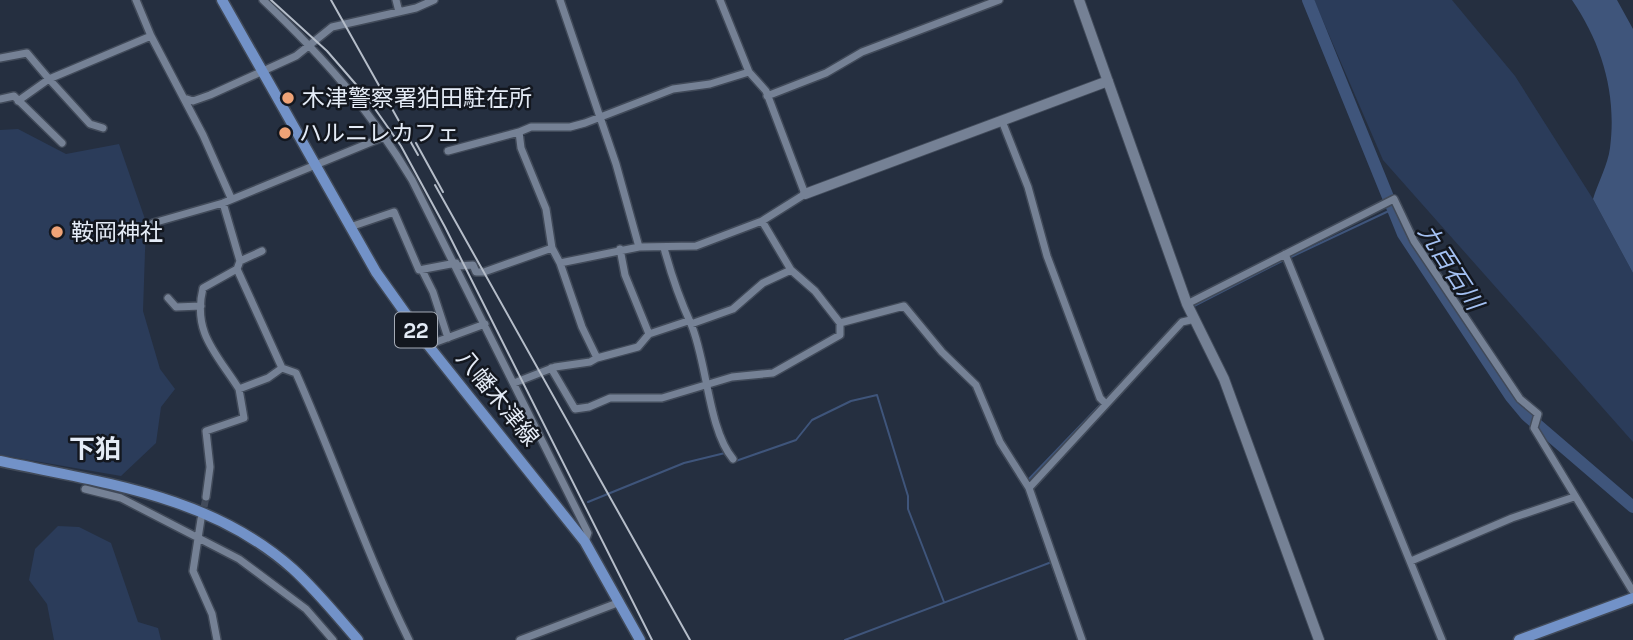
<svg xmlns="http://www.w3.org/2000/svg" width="1633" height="640" font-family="'Space Grotesk','Noto Sans JP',sans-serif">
  <rect width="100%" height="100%" fill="#252f40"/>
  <path fill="#2b3c5a" d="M1314 0H1452L1515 76 1593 199 1633 273V442L1383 160Z
    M18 129 66 154 119 144 146 222 143 311 160 369 175 389 161 407 156 443 121 476 0 455V130Z
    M58 526 79 527 111 543 138 622 158 628 161 640H54L47 604 29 580 35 549Z"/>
  <path fill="#3f557b" d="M1572 0H1617L1633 29V273L1593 199C1598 183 1608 164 1610 148 1617 94 1602 44 1572 0Z"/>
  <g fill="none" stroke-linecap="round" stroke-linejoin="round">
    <path stroke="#3f557b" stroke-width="2" d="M1291 257 1393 209
      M1194 306 1286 259
      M1105 400 1161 340
      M733 462 796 440 812 420 851 401 877 395 908 496V509L944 602
      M1027 481 1101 404
      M1026 490 1064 600
      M588 502 684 463 725 453
      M845 640 1049 563"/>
    <path stroke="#3f557b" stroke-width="12" d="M1308 0 1403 234 1511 397 1526 415 1633 507"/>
    <path stroke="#424b5b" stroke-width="7" stroke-dasharray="7 3.5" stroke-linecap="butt" d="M202 517 206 497"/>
    <defs>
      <path id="street" d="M136 0 151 36 203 135 231 198
        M263 0C323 57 369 108 412 180L588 533 585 542
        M396 0 399 12
        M560 0 616 164 639 247
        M720 0 749 72 766 91 805 194 762 221 791 270 815 291 840 323 904 306 942 352 976 385 1000 442 1029 488 1082 640
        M0 58 27 53 49 79 151 36
        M767 96 826 73 862 52 999 0
        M184 98 193 101 210 95 296 56 332 27 416 8 434 0
        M0 99 14 96 62 143
        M18 101 49 79 90 124 103 128
        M1002 121 1028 187 1047 256 1100 398 1106 404
        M448 151 519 132
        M223 203 240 261 237 269 282 368 296 373C335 461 366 553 409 640
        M153 223 223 203 386 136
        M350 227 394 212 419 270 456 263
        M552 248 546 209 521 148 519 132 531 127H570L585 123 673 89 710 84 749 72
        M664 248C671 274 680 300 691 324 707 361 708 429 733 459
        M620 249 625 275 649 334
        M1285 254 1442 640
        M240 261 262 251
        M560 263 582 327 597 358 638 347 649 334 688 321
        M458 266 473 265 476 272H484L552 248 560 263 639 247 696 246 762 221
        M237 269 203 288C192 333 217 354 239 389
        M422 270 433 292 448 338
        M168 298 176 307 201 306
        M1187 304 1394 199 1414 241 1520 399 1538 414 1534 428 1632 590
        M691 324 733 309 763 283 791 270
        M428 345 485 324
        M551 368 575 409 589 407 610 398H662L732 377 773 373 840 335V323
        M514 383 555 367 590 362 597 358
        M1029 488 1182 322 1195 319
        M85 489 121 498 239 559 306 609 333 640
        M206 497 210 467 206 431 244 418 239 389 268 378 282 368
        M201 519 193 571 212 614 217 640
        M1411 561 1512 518 1574 497
        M520 640 620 602"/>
      <path id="secondary" d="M1079 0 1187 304 1224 379 1319 640
        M805 194 1108 81"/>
      <path id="primary" d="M222 0 376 272 428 345 585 542 640 640
        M0 461C103 483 210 495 293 569 317 591 337 616 358 640
        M1519 640 1633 598"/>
    </defs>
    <use href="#street" stroke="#414a59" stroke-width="10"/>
    <use href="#secondary" stroke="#414a59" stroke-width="12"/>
    <use href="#primary" stroke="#414a59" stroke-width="13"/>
    <use href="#street" stroke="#758195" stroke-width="7"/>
    <use href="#secondary" stroke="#758195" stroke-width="10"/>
    <use href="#primary" stroke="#7292c8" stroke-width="10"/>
    <path stroke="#b5bdc9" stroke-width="2" d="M271 0 327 51 366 96 401 146 445 227 652 640
      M331 0 418 155
      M416 143 443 192
      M435 185 690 640"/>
  </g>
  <g fill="#efa377" stroke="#13171f" stroke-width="2.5">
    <circle cx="288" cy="98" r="7"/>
    <circle cx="285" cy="133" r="7"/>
    <circle cx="57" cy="232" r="7"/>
  </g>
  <g text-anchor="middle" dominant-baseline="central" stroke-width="5" stroke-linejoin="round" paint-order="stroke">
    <rect fill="#13171f" stroke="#a5abb6" stroke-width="2" x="395" y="312.5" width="42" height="35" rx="5"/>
    <g font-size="21" font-weight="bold" fill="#e4ebf6">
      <text x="416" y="330">22</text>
    </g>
    <g font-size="23" fill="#e4ebf6" stroke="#13171f" text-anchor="start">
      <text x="302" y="98">木津警察署狛田駐在所</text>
      <text x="299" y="133">ハルニレカフェ</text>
      <text x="71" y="232">鞍岡神社</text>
    </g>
    <g font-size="23" fill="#e4ebf6" stroke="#13171f">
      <text transform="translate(498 398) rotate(51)">八幡木津線</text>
    </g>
    <g font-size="24" font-style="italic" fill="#a4c1f3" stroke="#13171f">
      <text transform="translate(1451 267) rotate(57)">九百石川</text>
    </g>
    <g font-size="26" font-weight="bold" fill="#e4ebf6" stroke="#13171f">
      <text x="95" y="449">下狛</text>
    </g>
  </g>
</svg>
